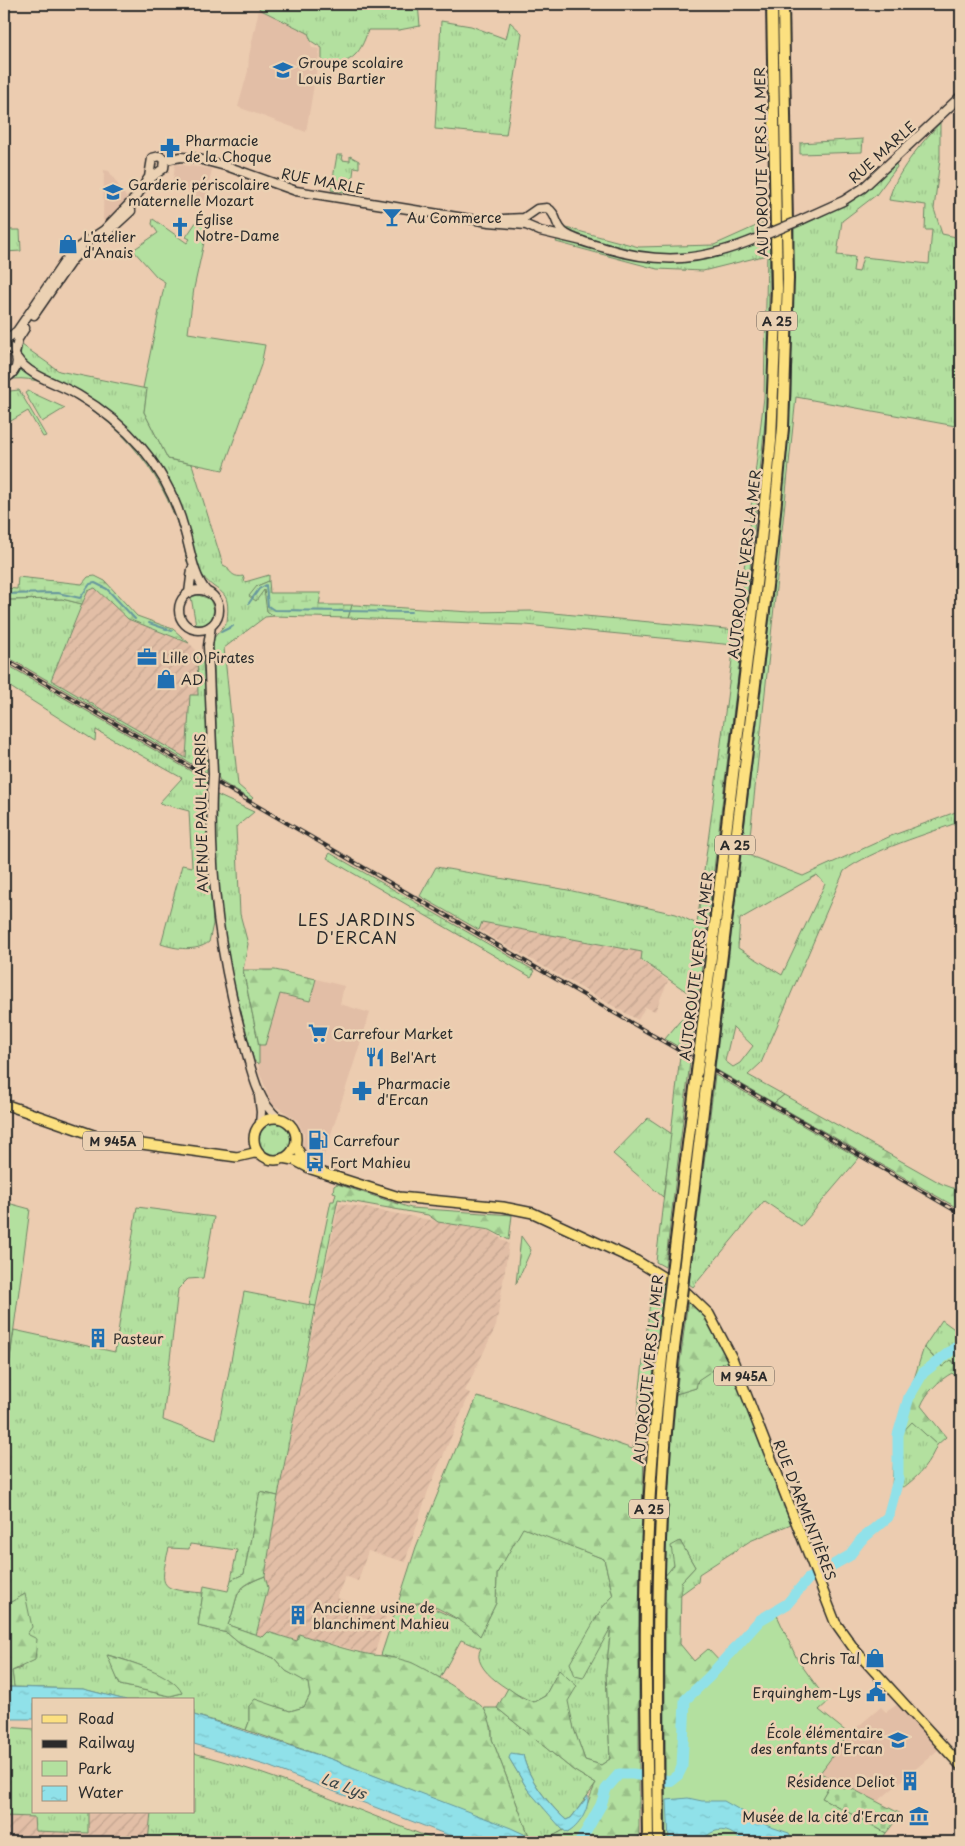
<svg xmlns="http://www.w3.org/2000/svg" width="965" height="1846" font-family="'Playpen Sans',sans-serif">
  <defs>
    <pattern id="industrial-furrows" width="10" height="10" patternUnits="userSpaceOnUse" patternTransform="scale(1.25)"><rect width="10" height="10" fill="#e2bea6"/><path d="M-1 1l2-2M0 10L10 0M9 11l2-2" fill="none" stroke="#c2a38f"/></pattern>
    <pattern id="grass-tufts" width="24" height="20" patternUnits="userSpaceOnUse" patternTransform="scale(1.25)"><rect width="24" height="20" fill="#b3e09f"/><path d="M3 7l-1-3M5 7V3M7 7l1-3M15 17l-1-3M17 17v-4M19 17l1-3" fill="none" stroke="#9ac089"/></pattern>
    <pattern id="forest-firs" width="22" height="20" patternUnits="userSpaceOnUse" patternTransform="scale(1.25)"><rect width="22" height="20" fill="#b3e09f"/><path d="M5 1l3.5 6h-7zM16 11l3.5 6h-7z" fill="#9ac089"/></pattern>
    <pattern id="wetland-marsh" width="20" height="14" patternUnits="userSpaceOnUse" patternTransform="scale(1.25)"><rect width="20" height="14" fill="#b3e09f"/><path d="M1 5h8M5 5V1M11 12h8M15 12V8" fill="none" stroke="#9ac089"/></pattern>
    <pattern id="cemetery-stones" width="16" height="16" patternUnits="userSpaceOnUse" patternTransform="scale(1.25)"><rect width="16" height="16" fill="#b3e09f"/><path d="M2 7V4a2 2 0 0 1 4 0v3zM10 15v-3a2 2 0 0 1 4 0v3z" fill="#9ac089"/></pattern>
    <pattern id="water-ripples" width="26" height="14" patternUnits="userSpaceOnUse" patternTransform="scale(1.25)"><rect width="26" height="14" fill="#90e1e9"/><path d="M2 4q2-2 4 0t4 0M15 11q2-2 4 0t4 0" fill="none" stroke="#7cc1c8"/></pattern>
  </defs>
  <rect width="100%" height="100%" fill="#ecccb0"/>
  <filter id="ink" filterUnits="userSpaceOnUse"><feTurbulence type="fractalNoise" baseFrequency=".02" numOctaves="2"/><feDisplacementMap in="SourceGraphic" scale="10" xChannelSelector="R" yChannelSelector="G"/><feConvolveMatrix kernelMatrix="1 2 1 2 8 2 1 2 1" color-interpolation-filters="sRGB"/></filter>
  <g filter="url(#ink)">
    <path fill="#e2bea6" d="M259 9 308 33 312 48 320 49 306 132 238 107 248 71 249 56Z
      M175 164 212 169 205 202 173 181Z
      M104 170 109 171 128 200 105 222 103 220Z
      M4 655 207 773 208 781 4 663Z
      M316 979 344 986 340 1004 370 1013 322 1162 310 1157 302 1150 304 1134 297 1120 272 1104 259 1071V1045H265L280 994 310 1001Z
      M898 1704 939 1749 877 1802 820 1773 849 1734 881 1707 886 1712Z"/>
    <path fill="url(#industrial-furrows)" d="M95 588 128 619 189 643 197 651 198 696 190 695 186 759 51 680 82 604 88 591Z
      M482 922 643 952 641 961 668 981 655 1011 645 1007 638 1020 479 930Z
      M339 1203 490 1231 509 1244 496 1326 465 1391 470 1393 428 1491 405 1562 368 1551 358 1581 345 1576 337 1598 387 1614 374 1655 299 1635 298 1641 268 1632 263 1638 256 1635 268 1588 265 1576 278 1496Z
      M88 1812H151L148 1842H4V1816H35V1831L87 1833Z"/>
    <path fill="url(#grass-tufts)" stroke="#6f8665" fill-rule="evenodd" d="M261 4H418L420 26 399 30H368C360 56 350 65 322 65V48L311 41 308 33 259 9Z
      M441 21 471 26 506 39 510 22 522 33 506 135 435 129Z
      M940 123V159L934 209 942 234 961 238V427L796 397 748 855 803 876 891 836 961 810V821C926 835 873 849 844 871L761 1063 748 1075 784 1095 774 1103 715 1069 773 590 791 396 794 229C834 211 863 195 896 164L897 167 876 195 842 221 837 255 855 257 853 271 859 272 863 257 929 264 932 230H925L926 205 889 200C894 175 922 142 940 123ZM817 875 825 884 782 975 738 948 740 919ZM733 1027 753 1046 740 1063 733 1067 725 1061Z
      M863 139 862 152 800 154V143Z
      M337 155H343L342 160 350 161V156L359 161V168L354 167 351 193 331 190Z
      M7 216 10 230H20L21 251 5 252 4 217Z
      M763 223 770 238 767 403 744 628 691 1054 665 1039 689 1010 690 994 641 960 642 952 482 922 479 930 420 896 436 867 568 890 676 914 697 924 734 645 526 625 348 618 352 605H356L471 612 531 611 737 630 764 397 767 255 703 271 657 269 556 242 563 227 639 247 714 245Z
      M22 345 59 371 147 389 144 412 168 459 192 464 223 565 227 567C230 573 235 578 243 576L245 582 269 575V581L257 586 263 591 265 590 267 611 274 616 265 617 224 648 238 785 253 798 251 800 220 781 218 776 213 639 227 622C231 585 219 597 203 576 200 573 199 566 197 561L187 562C175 491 133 431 70 396 51 385 35 377 13 379Z
      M19 390 46 436 43 437 28 411 4 425V396L10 391Z
      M28 391 65 408 42 422 25 393Z
      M198 595 210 599 214 610 211 620 203 625H196L191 597Z
      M62 599 82 604 51 680 186 758 190 695H198L197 651 202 655 206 694 207 773 4 655V600Z
      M4 663 208 781V851L213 924 209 942C196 952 176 949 161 944L182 865 192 867 189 811 159 803 182 778 96 730 95 741 4 683Z
      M217 795 254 812 236 827 240 914 248 944 243 970 259 1045V1064L254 1061C237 999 220 935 217 871 216 845 217 820 217 795Z
      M715 1075 859 1158 801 1226 764 1201 693 1287 689 1284Z
      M648 1118 672 1134 663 1197 613 1154Z
      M259 1139a16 16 0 1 1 32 0a16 16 0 1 1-32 0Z
      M137 1207 214 1217 203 1278 188 1279 178 1289 163 1420 216 1440 244 1292 316 1306 278 1496 260 1492 244 1574 231 1580 237 1550 190 1544 189 1549 169 1548C158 1590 161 1589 203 1593L198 1626 227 1633 240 1644 274 1658 286 1671 308 1682 310 1695 304 1707 290 1711 255 1700 249 1706V1722L246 1730 194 1715V1700H126L83 1689 14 1687 12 1671 21 1668 27 1634 24 1595 4 1606V1401L14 1330 115 1352ZM108 1655C135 1663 163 1671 182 1693L170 1696 120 1685Z
      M521 1236 531 1250 516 1284Z
      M653 1277 665 1282 644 1453 633 1447Z
      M942 1320 957 1331 961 1326V1372L952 1360 943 1367 924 1347Z
      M728 1360 791 1524 750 1541 699 1574 698 1582 680 1595 681 1582 695 1567 680 1541 674 1565 665 1576 670 1454 676 1394 696 1388 697 1380Z
      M912 1421 937 1445C929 1464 920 1475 904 1487L892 1485 895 1440Z
      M523 1527 604 1559 613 1596 602 1608 611 1625 606 1672 610 1759 601 1765 585 1760 574 1729 559 1670 545 1696 534 1702C517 1696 468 1670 481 1648L461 1640 440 1678 412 1663 381 1655 398 1603 409 1606 421 1603 468 1624 480 1635 496 1603 497 1573Z
      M265 1576 268 1588 256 1635 228 1625C241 1593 230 1590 265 1576Z
      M484 1708H497L573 1770 596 1784 571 1818 566 1820C548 1803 528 1779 523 1755L517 1754 509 1758 528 1790 564 1830 549 1838 548 1842H541L529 1836 492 1739V1728Z
      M4 1727 34 1729V1812H88V1833L35 1831 34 1817 4 1816Z
      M194 1753C279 1775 359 1811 441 1842H148L151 1812H194Z"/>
    <path fill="url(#forest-firs)" stroke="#6f8665" d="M243 970H275L316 979 310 1001 280 994 265 1045H259Z
      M680 1056 690 1062 665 1267 656 1262Z
      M784 1095 942 1184 961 1191V1210L774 1103Z
      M337 1184 411 1208 512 1215 509 1240 490 1230 438 1222 428 1215 338 1199 316 1306 309 1305 331 1201H334L336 1193 333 1192 334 1186Z
      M688 1299 707 1319 728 1360 698 1380 696 1388 676 1394Z
      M924 1347 942 1367 951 1360 961 1372V1382L952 1373C939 1380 926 1393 921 1406L946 1437 937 1445 912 1422 895 1440Z
      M477 1397 507 1405 644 1453 639 1608V1842H548L549 1838 564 1830 567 1833C585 1823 587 1799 596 1784L573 1770 497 1708 508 1688 522 1698 534 1702 545 1696 559 1670 577 1686 568 1701 574 1729 585 1760 601 1765 610 1759 606 1672 611 1627 583 1678 575 1676 570 1663 602 1608 613 1596 604 1559 523 1528 497 1573 496 1603 480 1636C471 1626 435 1604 422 1603 412 1602 412 1607 398 1603L416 1547Z
      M260 1492 278 1496 265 1576C230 1589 241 1593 228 1625L263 1637 268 1632 297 1641 299 1634C323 1642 348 1651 373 1655 386 1656 397 1658 410 1662 423 1667 478 1700 484 1709 490 1718 492 1729 492 1739L529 1836 331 1759 246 1730 249 1722V1706L255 1699 290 1711 304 1707 310 1695 308 1683 286 1671 274 1658 240 1644 227 1633 198 1626 204 1586 228 1591 231 1580 244 1574Z
      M680 1541 695 1567 681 1582 680 1644 694 1661 708 1649 722 1664 687 1702 685 1764 676 1779 665 1785V1576L674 1565 671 1546Z
      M25 1594 32 1627 27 1634 37 1639 35 1660 12 1671 14 1687H4V1606Z
      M107 1655C128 1661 173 1673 182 1693L170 1696 120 1685Z"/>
    <path fill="url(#wetland-marsh)" stroke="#6f8665" d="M95 576 105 581 137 616 173 629 189 643 128 619 95 588 88 591 82 604 62 599 4 600V588L17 589 18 577 82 584 88 577Z
      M269 581 270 593H321L319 605H352L348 618 274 616 267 611 264 590 256 601 249 596 257 586Z
      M330 853 535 971 531 977 327 858Z"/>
    <path fill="url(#cemetery-stones)" stroke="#6f8665" d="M833 1779 901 1814 886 1833 822 1798Z"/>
    <path fill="#b3e09f" stroke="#6f8665" d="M201 215 209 220 194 288 188 333 265 345 261 365 223 470 168 459 144 412 147 389 143 388 165 282 157 277 133 250 158 233 152 224 153 219 187 243 190 239 186 237Z
      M4 1202 30 1209 4 1401Z
      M776 1613 797 1659 828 1702 819 1710 849 1734 820 1773 833 1779 822 1798 886 1833 880 1842H666L665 1785 676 1779 685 1764 687 1702 764 1619Z"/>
    <path fill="url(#water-ripples)" stroke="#68989d" d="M4 1687 83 1689 126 1700H34V1719H4Z
      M194 1715 331 1759 511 1828 541 1842H466L265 1765 194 1744Z
      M511 1753 523 1755C528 1779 548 1804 566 1820L571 1818 588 1796C589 1810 579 1827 567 1833L561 1828 528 1790 509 1758Z
      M688 1798 702 1801H724L768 1826 789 1833 794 1842 759 1839 755 1842H742C730 1827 712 1826 702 1842H669L667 1800Z"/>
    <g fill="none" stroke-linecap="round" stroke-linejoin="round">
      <path stroke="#68989d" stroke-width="2" d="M4 594 58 593 80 598 90 584 95 583 107 589 135 619
        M249 603 259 589 266 585 268 606 274 610 411 612
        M149 623 172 631
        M221 632 233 626"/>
      <path stroke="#90e1e9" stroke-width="11" d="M580 1842 601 1805 606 1789 619 1774H633L670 1781 678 1775 682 1767 685 1700 709 1677 760 1620 787 1604 808 1579 849 1556 861 1540 888 1517 898 1480V1435L909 1397 923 1373 961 1343"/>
      <defs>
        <path id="secondary" d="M165 160 181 157 195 158 229 167 296 191 489 222 526 225 540 231 582 241
          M151 178 164 168 165 160
          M503 219 524 218 537 209 547 208C558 213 554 227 566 234 577 241 592 244 605 248 662 265 703 261 758 238
          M803 219 843 201 863 188 961 96
          M106 234 131 211
          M34 315 72 260 82 250
          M4 341 17 331 71 252 104 230 136 197 149 177 152 158 160 156 165 160
          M4 345C21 351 21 372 4 379
          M15 354 18 339 25 328
          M17 358C30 377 58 383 78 395 102 409 124 427 142 448 162 472 177 501 185 532 191 552 193 576 207 592
          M179 610a20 20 0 1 1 40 0a20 20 0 1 1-40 0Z
          M189 593 192 569
          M211 626 208 646 213 774
          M212 791C209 878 221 963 245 1047 252 1071 257 1101 278 1118
          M259 1096 261 1112 260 1124"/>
        <path id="primary" d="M4 1104 105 1139 237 1157 254 1153 261 1154
          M254 1139a21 21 0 1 1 42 0a21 21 0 1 1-42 0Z
          M295 1145 301 1155 312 1165
          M283 1158 294 1160 311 1169 399 1197 503 1207 533 1213 637 1261 684 1290 709 1314 732 1358 835 1622 855 1650 961 1766"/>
        <path id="highway" d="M700 1048 760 551 771 441 777 288 772 4
          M710 1053 771 553 783 428 788 279 783 4
          M672 1272 697 1072
          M683 1279 707 1078
          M648 1842C647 1731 643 1619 649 1508 653 1435 661 1362 670 1289
          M659 1842C657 1660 654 1477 681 1296"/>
      </defs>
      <use href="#secondary" stroke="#2b2b2b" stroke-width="11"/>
      <use href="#primary" stroke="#2b2b2b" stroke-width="12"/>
      <use href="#highway" stroke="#2b2b2b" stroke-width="14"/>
      <use href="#secondary" stroke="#ebd1b3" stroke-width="8"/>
      <use href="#primary" stroke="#fce080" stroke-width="9"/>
      <use href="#highway" stroke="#fce080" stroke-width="10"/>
      <defs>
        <path id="rail" d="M4 659 961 1214"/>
      </defs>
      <use href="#rail" stroke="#2b2b2b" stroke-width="4"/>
      <use href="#rail" stroke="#ebd1b3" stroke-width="2" stroke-dasharray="5.5" stroke-linecap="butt"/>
      <defs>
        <path id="secondary-bridge" d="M758 238 803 219
          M212 791 213 774"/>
        <path id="highway-bridge" d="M697 1072 700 1048
          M707 1078 710 1053
          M670 1289 672 1272
          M681 1296 683 1279"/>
      </defs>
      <use href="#secondary-bridge" stroke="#2b2b2b" stroke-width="11" stroke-linecap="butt"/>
      <use href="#highway-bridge" stroke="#2b2b2b" stroke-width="14" stroke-linecap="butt"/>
      <use href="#secondary-bridge" stroke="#ebd1b3" stroke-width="8"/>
      <use href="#highway-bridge" stroke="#fce080" stroke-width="10"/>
    </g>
  </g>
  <defs>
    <symbol id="school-bare" viewBox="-9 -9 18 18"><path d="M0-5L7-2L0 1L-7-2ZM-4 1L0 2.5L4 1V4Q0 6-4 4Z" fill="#1f6fb2" stroke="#ebd1b3" stroke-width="2.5" paint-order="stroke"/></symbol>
    <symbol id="pharmacy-bare" viewBox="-9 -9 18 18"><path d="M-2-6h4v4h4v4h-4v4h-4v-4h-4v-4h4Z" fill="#1f6fb2" stroke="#ebd1b3" stroke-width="2.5" paint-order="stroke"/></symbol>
    <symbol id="bar-bare" viewBox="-9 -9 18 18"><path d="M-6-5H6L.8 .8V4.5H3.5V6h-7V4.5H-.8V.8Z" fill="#1f6fb2" stroke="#ebd1b3" stroke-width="2.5" paint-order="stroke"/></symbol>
    <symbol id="church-bare" viewBox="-9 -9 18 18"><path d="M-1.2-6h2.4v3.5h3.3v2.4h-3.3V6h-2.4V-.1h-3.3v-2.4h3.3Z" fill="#1f6fb2" stroke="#ebd1b3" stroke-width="2.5" paint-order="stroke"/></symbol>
    <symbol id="shop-bare" viewBox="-9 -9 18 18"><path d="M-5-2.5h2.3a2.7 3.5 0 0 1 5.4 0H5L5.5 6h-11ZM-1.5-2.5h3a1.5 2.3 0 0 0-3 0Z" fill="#1f6fb2" stroke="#ebd1b3" stroke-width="2.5" paint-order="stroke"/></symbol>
    <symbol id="office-bare" viewBox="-9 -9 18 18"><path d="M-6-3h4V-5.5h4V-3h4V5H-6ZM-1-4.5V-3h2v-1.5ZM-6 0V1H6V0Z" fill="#1f6fb2" stroke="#ebd1b3" stroke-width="2.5" paint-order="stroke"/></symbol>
    <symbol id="supermarket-bare" viewBox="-9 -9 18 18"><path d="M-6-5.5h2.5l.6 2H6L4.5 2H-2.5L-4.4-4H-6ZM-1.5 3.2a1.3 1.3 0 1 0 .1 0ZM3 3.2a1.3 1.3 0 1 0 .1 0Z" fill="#1f6fb2" stroke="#ebd1b3" stroke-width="2.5" paint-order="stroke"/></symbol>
    <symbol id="restaurant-bare" viewBox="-9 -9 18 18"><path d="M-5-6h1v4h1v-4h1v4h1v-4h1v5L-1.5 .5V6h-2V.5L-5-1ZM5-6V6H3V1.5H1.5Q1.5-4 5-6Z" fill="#1f6fb2" stroke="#ebd1b3" stroke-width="2.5" paint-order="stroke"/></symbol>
    <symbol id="fuel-bare" viewBox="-9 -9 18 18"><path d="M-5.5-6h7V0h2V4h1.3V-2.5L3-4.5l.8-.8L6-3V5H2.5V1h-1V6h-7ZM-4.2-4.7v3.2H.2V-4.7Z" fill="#1f6fb2" stroke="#ebd1b3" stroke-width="2.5" paint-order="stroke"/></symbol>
    <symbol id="bus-bare" viewBox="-9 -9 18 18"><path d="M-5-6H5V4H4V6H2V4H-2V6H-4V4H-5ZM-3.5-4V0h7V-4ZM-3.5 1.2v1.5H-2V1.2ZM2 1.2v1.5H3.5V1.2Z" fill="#1f6fb2" stroke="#ebd1b3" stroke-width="2.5" paint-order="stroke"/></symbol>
    <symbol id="building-bare" viewBox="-9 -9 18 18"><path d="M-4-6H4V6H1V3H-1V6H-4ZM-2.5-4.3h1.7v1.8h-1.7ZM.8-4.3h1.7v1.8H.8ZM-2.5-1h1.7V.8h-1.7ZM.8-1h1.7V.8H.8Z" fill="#1f6fb2" stroke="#ebd1b3" stroke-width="2.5" paint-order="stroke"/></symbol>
    <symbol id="civic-bare" viewBox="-9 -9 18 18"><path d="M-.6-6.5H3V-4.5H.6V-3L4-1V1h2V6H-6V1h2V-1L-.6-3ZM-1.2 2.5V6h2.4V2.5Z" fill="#1f6fb2" stroke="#ebd1b3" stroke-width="2.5" paint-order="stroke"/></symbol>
    <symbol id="museum-bare" viewBox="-9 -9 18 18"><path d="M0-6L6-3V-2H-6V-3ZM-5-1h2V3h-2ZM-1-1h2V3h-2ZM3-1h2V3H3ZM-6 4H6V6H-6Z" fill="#1f6fb2" stroke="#ebd1b3" stroke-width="2.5" paint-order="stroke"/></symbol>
  </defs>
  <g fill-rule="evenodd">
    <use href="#school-bare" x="269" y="56" width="28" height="28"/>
    <use href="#pharmacy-bare" x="156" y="134" width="28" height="28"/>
    <use href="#school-bare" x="99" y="178" width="28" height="28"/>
    <use href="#bar-bare" x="378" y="203" width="28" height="28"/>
    <use href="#church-bare" x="166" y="213" width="28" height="28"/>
    <use href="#shop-bare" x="54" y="230" width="28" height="28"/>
    <use href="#office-bare" x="133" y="643" width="28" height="28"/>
    <use href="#shop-bare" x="152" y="665" width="28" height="28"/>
    <use href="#supermarket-bare" x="304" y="1019" width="28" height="28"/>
    <use href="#restaurant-bare" x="361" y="1043" width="28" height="28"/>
    <use href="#pharmacy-bare" x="348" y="1077" width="28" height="28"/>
    <use href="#fuel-bare" x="304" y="1126" width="28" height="28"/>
    <use href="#bus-bare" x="301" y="1148" width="28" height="28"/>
    <use href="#building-bare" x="84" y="1324" width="28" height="28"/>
    <use href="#building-bare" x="284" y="1601" width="28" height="28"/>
    <use href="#shop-bare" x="861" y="1644" width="28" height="28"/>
    <use href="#civic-bare" x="862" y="1678" width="28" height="28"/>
    <use href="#school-bare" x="884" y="1726" width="28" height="28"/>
    <use href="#building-bare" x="896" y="1767" width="28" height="28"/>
    <use href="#museum-bare" x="905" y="1802" width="28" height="28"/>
  </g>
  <g text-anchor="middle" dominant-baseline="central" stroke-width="5" stroke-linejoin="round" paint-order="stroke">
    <g fill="#ebd1b3" stroke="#655d54" stroke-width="1">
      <rect x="757" y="311.5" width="40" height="19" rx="4"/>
      <rect x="715" y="835.5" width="40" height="19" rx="4"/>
      <rect x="83" y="1131.5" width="60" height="19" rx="4"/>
      <rect x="714" y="1366.5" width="60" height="19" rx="4"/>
      <rect x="629" y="1499.5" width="40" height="19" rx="4"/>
    </g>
    <g font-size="12" font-weight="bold" fill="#2b2b2b">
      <text x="777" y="321">A 25</text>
      <text x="735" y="845">A 25</text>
      <text x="113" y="1141">M 945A</text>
      <text x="744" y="1376">M 945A</text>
      <text x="649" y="1509">A 25</text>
    </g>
    <g font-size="14" fill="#2b2b2b" stroke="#ebd1b3" text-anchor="start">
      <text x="298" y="62">Groupe scolaire<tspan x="298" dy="16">Louis Bartier</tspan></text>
      <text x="185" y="140">Pharmacie<tspan x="185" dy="16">de la Choque</tspan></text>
      <text x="128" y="184">Garderie périscolaire<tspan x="128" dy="16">maternelle Mozart</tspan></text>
      <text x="407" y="217">Au Commerce</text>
      <text x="195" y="219">Église<tspan x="195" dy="16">Notre-Dame</tspan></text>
      <text x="83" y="236">L'atelier<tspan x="83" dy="16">d'Anais</tspan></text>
      <text x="162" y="657">Lille O Pirates</text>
      <text x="181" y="679">AD</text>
      <text x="333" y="1033">Carrefour Market</text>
      <text x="390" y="1057">Bel'Art</text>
      <text x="377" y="1083">Pharmacie<tspan x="377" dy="16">d'Ercan</tspan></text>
      <text x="333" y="1140">Carrefour</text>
      <text x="330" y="1162">Fort Mahieu</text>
      <text x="113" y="1338">Pasteur</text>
      <text x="313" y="1607">Ancienne usine de<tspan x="313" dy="16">blanchiment Mahieu</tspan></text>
      <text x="860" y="1658" text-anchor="end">Chris Tal</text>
      <text x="861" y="1692" text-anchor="end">Erquinghem-Lys</text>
      <text x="883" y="1732" text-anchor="end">École élémentaire<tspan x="883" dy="16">des enfants d'Ercan</tspan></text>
      <text x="895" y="1781" text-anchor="end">Résidence Deliot</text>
      <text x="904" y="1816" text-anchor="end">Musée de la cité d'Ercan</text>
    </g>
    <g font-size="14" fill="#2b2b2b" stroke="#ebd1b3">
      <text transform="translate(882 152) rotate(-42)">RUE MARLE</text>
      <text transform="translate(761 162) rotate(-91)">AUTOROUTE VERS LA MER</text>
      <text transform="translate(323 181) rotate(11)">RUE MARLE</text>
      <text transform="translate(744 564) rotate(-83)">AUTOROUTE VERS LA MER</text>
      <text transform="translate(201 813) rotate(-91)">AVENUE PAUL HARRIS</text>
      <text transform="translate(696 966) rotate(-83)">AUTOROUTE VERS LA MER</text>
      <text transform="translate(648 1369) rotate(-84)">AUTOROUTE VERS LA MER</text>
      <text transform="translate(805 1510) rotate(69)">RUE D'ARMENTIÈRES</text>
    </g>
    <g font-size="15" font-style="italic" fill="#3a4648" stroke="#ebd1b3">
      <text transform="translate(344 1785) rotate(21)">La Lys</text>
    </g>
    <g font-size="16" letter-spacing="1" fill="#2b2b2b" stroke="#ebd1b3">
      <text x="357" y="919">LES JARDINS<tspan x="357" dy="18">D'ERCAN</tspan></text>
    </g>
  </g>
  <rect width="965" height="1846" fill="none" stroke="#ebd1b3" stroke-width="20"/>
  <rect x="10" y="10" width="945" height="1826" fill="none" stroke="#2b2b2b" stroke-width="2" filter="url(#ink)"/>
  <rect x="32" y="1698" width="162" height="115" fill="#ebd1b3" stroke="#9e8f7d"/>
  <rect x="42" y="1715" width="25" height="8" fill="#fce080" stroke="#9e8f7d"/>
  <text x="78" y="1724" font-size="15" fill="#2b2b2b">Road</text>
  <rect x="42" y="1740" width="25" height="8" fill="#2b2b2b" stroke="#9e8f7d"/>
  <text x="78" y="1748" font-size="15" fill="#2b2b2b">Railway</text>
  <rect x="42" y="1761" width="25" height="15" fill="#b3e09f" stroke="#9e8f7d"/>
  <text x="78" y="1774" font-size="15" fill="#2b2b2b">Park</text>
  <rect x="42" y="1786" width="25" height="15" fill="url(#water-ripples)" stroke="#9e8f7d"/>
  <text x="78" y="1798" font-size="15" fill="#2b2b2b">Water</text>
</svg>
